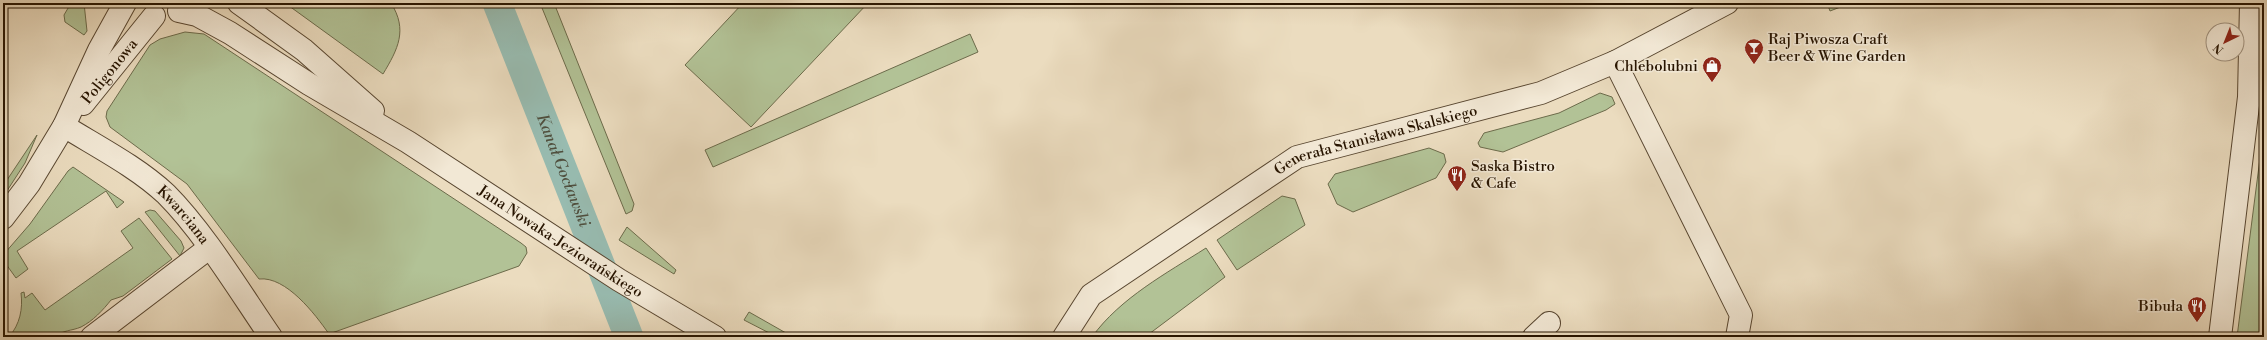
<svg xmlns="http://www.w3.org/2000/svg" width="2267" height="340" font-family="'Libre Bodoni',serif">
  <rect width="100%" height="100%" fill="#ebdcbf"/>
  <filter id="stains"><feTurbulence type="fractalNoise" baseFrequency=".005" numOctaves="4"/><feColorMatrix values="0 0 0 0 .2 0 0 0 0 .09 0 0 0 0 .02 0 0 0 .5 -.17"/></filter>
  <radialGradient id="worn" r=".72"><stop offset=".6" stop-color="#630" stop-opacity="0"/><stop offset="1" stop-color="#630" stop-opacity=".3"/></radialGradient>
  <path fill="#b2c296" stroke="#6c6b4b" d="M71 3H84L87 31 84 35 65 22 64 15Z
    M285 3H391C408 30 398 49 383 74Z
    M540 3H554L634 204 632 211 626 214Z
    M743 3H868L751 127 685 65Z
    M1827 3H1851L1830 11Z
    M185 32 204 34 521 243 526 247 527 253 519 266 329 334C315 314 286 276 259 279L187 184 110 127 106 117 107 111 150 45 160 39Z
    M970 34 978 52 713 167 705 150Z
    M1600 93 1612 97 1615 104 1606 110 1503 152 1480 147 1478 143 1484 133 1559 113Z
    M2264 127V337H2237Z
    M37 135 25 163 3 197V186Z
    M1429 148 1444 154 1446 162 1436 178 1353 212 1337 204 1328 184 1335 174Z
    M73 167 124 202 117 208 106 191 17 251 28 269 16 278 3 260 4 254 30 224 68 171Z
    M1282 196 1295 199 1305 225 1237 270 1217 240Z
    M150 210 155 211 181 241 184 248 180 256 145 212Z
    M139 218 172 259 123 296 111 300C103 310 93 321 81 327 72 331 62 330 55 337H9C20 324 23 309 21 293L24 292 25 298 32 293 45 310 133 248 121 231Z
    M627 227 676 270 674 274 619 240Z
    M1206 248 1225 277 1145 337H1092C1120 298 1167 273 1206 248Z
    M749 312 793 337H777L744 320Z"/>
  <g fill="none" stroke-linecap="round" stroke-linejoin="round">
    <path stroke="#98bcb1" stroke-width="29" id="s1" d="M497 3 629 337"/>
    <defs>
      <g id="minor">
        <path d="M239 3 304 50 373 111"/>
        <path id="s2" d="M179 11 197 15 230 33 309 84 408 142 619 280 715 337"/>
        <path d="M1615 62 1741 315 1737 337"/>
        <path id="s3" d="M83 104 154 16"/>
        <path id="s4" d="M64 126C98 147 137 167 166 194 204 232 240 292 271 337"/>
        <path d="M3 218 29 184 64 126 99 50 125 3"/>
        <path d="M92 337 209 248"/>
        <path id="s5" d="M1064 337 1091 295 1297 157 1541 93 1615 62 1727 3"/>
        <path d="M1534 337 1549 323"/>
        <path d="M2220 337 2249 97 2251 3"/>
      </g>
    </defs>
    <use href="#minor" stroke="#584630" stroke-width="24"/>
    <use href="#minor" stroke="#f2e8d5" stroke-width="22"/>
  </g>
  <defs>
    <symbol id="bar-pin" viewBox="-11 -11 22 30"><path d="M0 17L-7.5 6A9.5 9.5 0 1 1 7.5 6Z" fill="#8f2418" stroke="#f2e8d5"/><path d="M-6-5H6L.8 .8V4.5H3.5V6h-7V4.5H-.8V.8Z" fill="#fff"/></symbol>
    <symbol id="shop-pin" viewBox="-11 -11 22 30"><path d="M0 17L-7.5 6A9.5 9.5 0 1 1 7.5 6Z" fill="#8f2418" stroke="#f2e8d5"/><path d="M-5-2.5h2.3a2.7 3.5 0 0 1 5.4 0H5L5.5 6h-11ZM-1.5-2.5h3a1.5 2.3 0 0 0-3 0Z" fill="#fff"/></symbol>
    <symbol id="restaurant-pin" viewBox="-11 -11 22 30"><path d="M0 17L-7.5 6A9.5 9.5 0 1 1 7.5 6Z" fill="#8f2418" stroke="#f2e8d5"/><path d="M-5-6h1v4h1v-4h1v4h1v-4h1v5L-1.5 .5V6h-2V.5L-5-1ZM5-6V6H3V1.5H1.5Q1.5-4 5-6Z" fill="#fff"/></symbol>
  </defs>
  <g fill-rule="evenodd">
    <use href="#bar-pin" x="1743" y="37" width="22" height="30"/>
    <use href="#shop-pin" x="1701" y="55" width="22" height="30"/>
    <use href="#restaurant-pin" x="1446" y="164" width="22" height="30"/>
    <use href="#restaurant-pin" x="2186" y="295" width="22" height="30"/>
  </g>
  <g text-anchor="middle" dominant-baseline="central" stroke-width="3" stroke-linejoin="round" paint-order="stroke">
    <g font-size="15" fill="#271400" stroke="#f2e8d5" text-anchor="start">
      <text x="1768" y="39">Raj Piwosza Craft<tspan x="1768" dy="17">Beer &amp; Wine Garden</tspan></text>
      <text x="1698" y="66" text-anchor="end">Chlebolubni</text>
      <text x="1471" y="166">Saska Bistro<tspan x="1471" dy="17">&amp; Cafe</tspan></text>
      <text x="2183" y="306" text-anchor="end">Bibuła</text>
    </g>
    <g font-size="15" fill="#271400" stroke="#f2e8d5">
      <text stroke="none"><textPath href="#s3" startOffset="42">Poligonowa</textPath></text>
      <text stroke="none"><textPath href="#s5" startOffset="378">Generała Stanisława Skalskiego</textPath></text>
      <text stroke="none"><textPath href="#s4" startOffset="150">Kwarciana</textPath></text>
      <text stroke="none"><textPath href="#s2" startOffset="447">Jana Nowaka-Jeziorańskiego</textPath></text>
    </g>
    <g font-size="16" font-style="italic" fill="#4f4f3e" stroke="#f2e8d5">
      <text stroke="none"><textPath href="#s1" startOffset="180">Kanał Gocławski</textPath></text>
    </g>
  </g>
  <rect width="2267" height="340" fill="none" stroke="#ebdcbf" stroke-width="16"/>
  <rect x="4" y="4" width="2259" height="332" fill="none" stroke="#271400" stroke-width="2"/>
  <rect x="8" y="8" width="2251" height="324" fill="none" stroke="#271400"/>
  <g transform="translate(2225 42) rotate(223)"><circle r="19" fill="#f2e8d5" stroke="#a19380"/>
  <path d="M0-3L7 15L0 10L-7 15Z" fill="#8f2418"/>
  <text y="-6" font-size="11" font-weight="bold" text-anchor="middle" fill="#271400">N</text>
  </g>
  <rect width="100%" height="100%" filter="url(#stains)"/>
  <rect width="100%" height="100%" fill="url(#worn)"/>
</svg>
